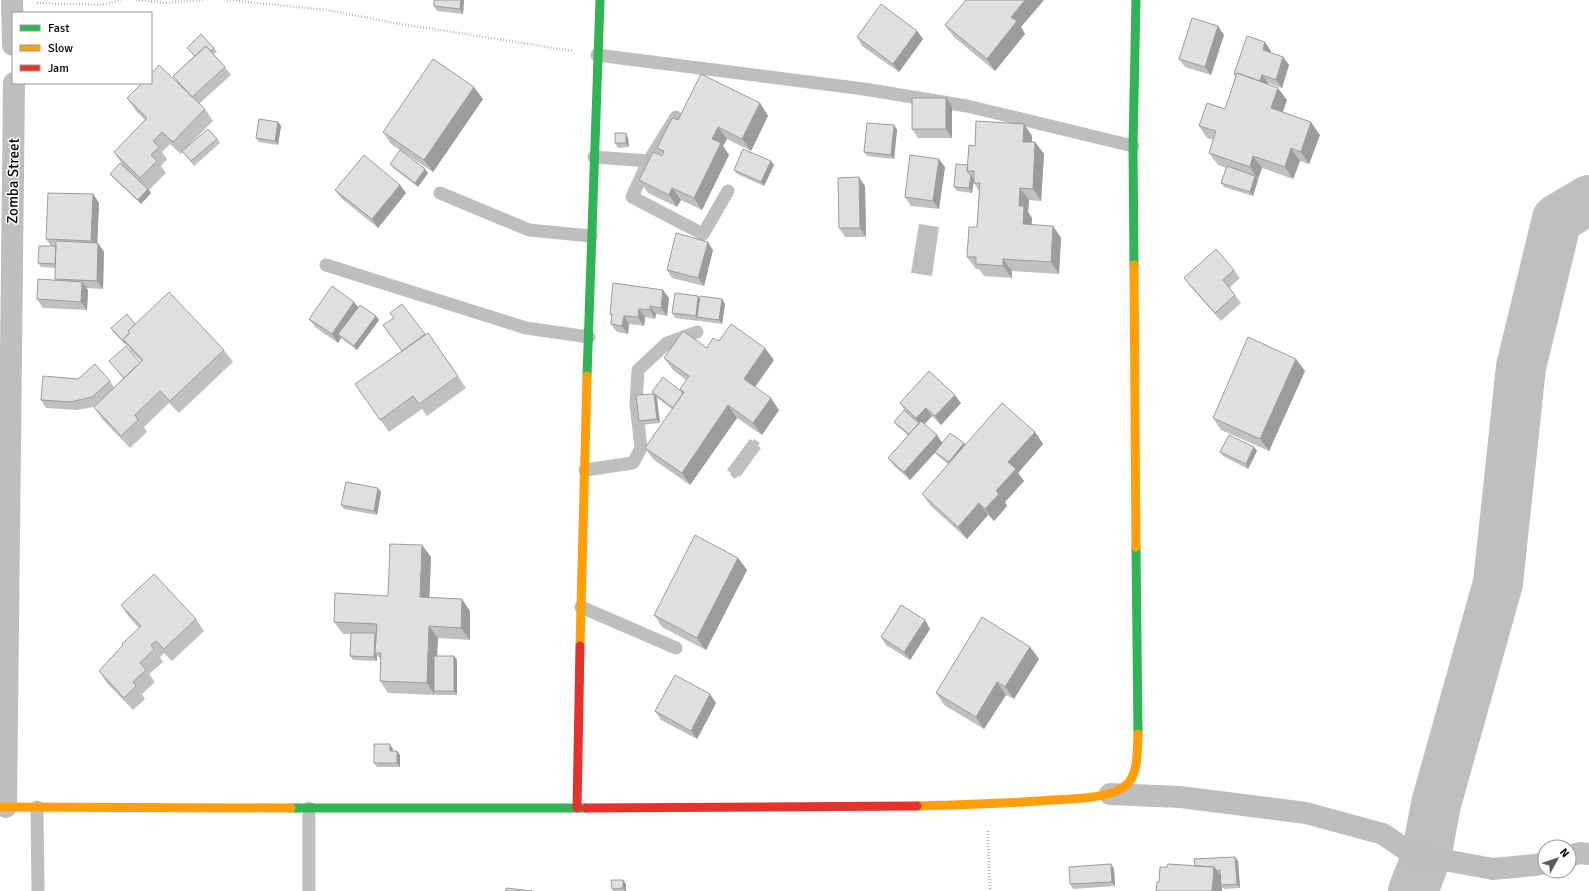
<svg xmlns="http://www.w3.org/2000/svg" width="1589" height="891" font-family="Signika,sans-serif">
  <rect width="100%" height="100%" fill="#fff"/>
  <path fill="#bfbfbf" d="M919 224 939 227 932 276 911 273Z
    M750 439 753 441 754 439 760 443 758 446 761 448 740 477 738 476 735 479 730 475 731 473 727 470Z"/>
  <g fill="none" stroke-linecap="round" stroke-linejoin="round">
    <path stroke="#bfbfbf" stroke-width="50" d="M1428 847 1436 804 1498 583 1521 367 1557 219 1589 200
      M1413 891 1422 868"/>
    <path stroke="#b9b9b9" stroke-width="2.5" stroke-dasharray="1 2" stroke-linecap="butt" d="M136 0 164 3 203 0
      M227 0 326 10 395 23 573 51
      M37 3 101 5 121 0
      M988 831 990 891"/>
    <path stroke="#bebebe" stroke-width="13" d="M597 55 864 89 967 106 1133 146
      M594 157 649 161 676 117
      M647 164 632 197 703 234 728 191
      M440 193 529 230 591 236
      M326 265 526 328 589 337
      M585 470 633 463 641 448 636 404 638 370 667 343 697 332
      M581 607 676 648
      M37 807 38 891
      M309 891V808"/>
    <path stroke="#bebebe" stroke-width="22" d="M12 0 13 45
      M1110 794 1180 797 1306 813 1383 834 1412 854 1493 869 1535 865 1545 863
      M6 807 14 83
      M1569 856 1580 853 1589 854"/>
    <path stroke="#30b455" stroke-width="9" d="M1134 265 1133 146 1136 0
      M587 376 600 0
      M1136 547 1138 734
      M291 808H586"/>
    <path stroke="#ff9f0a" stroke-width="9" d="M1134 265 1136 547
      M580 646 587 376
      M917 806C962 805 1006 804 1051 800 1072 799 1108 799 1125 786 1139 776 1137 750 1138 734
      M0 807 291 808"/>
    <path stroke="#e5322d" stroke-width="9" d="M577 808 580 646
      M586 808 917 806"/>
  </g>
  <path fill="#c0c0c0" d="M434 0H464L463 14 437 11 434 6Z
    M945 25 1021 27 1025 34 995 71 954 37Z
    M917 31 923 39 899 72 862 46 857 37Z
    M1224 35 1211 75 1185 67 1179 59Z
    M187 48H214L217 52 214 54 225 67 231 75 199 104 205 109 213 121 191 143 217 139 220 143 194 166 183 152 181 154 170 144 162 152 167 159 161 166 166 173 149 190 151 193 141 204 113 178 110 174 122 164 114 152 145 120 136 111 127 98 180 85 173 76 194 56Z
    M1271 51 1270 53 1283 57 1289 65 1282 88 1268 83 1267 84 1287 100 1282 112 1320 135 1309 164 1300 161 1293 179 1262 168 1258 179V180L1253 196 1224 187 1221 183 1226 168 1218 165 1209 153 1214 140 1207 138 1199 126 1225 109 1236 77 1234 74Z
    M946 98 952 106V138H918L912 129Z
    M483 99 433 172 391 144 383 132Z
    M760 103 768 116 751 151 727 139 723 146 729 155 702 210 681 200 677 207 648 193 639 180 662 156V155L657 148 678 120Z
    M278 122 281 126 278 145 259 142 256 138Z
    M1024 124 1032 136V142H1035L1044 154 1041 201 1029 200 1028 212 1032 218V225L1053 226 1061 238 1059 274 1012 271V278L984 276 979 269H976L967 257 977 227 979 191 974 183V180L972 193 957 191 954 187 968 165 975 146Z
    M894 125 897 130 894 159 867 156 864 152Z
    M628 138 629 147 618 148 615 143Z
    M771 161 774 165 764 186 737 174 734 170Z
    M390 164 425 169 428 173 418 187 393 168Z
    M945 167 939 209 911 206 905 197Z
    M400 185 406 193 378 228 341 198 335 190Z
    M865 186 866 237H845L839 228Z
    M93 194 99 203 97 243H98L104 252 103 289 86 288 88 290 87 310 43 308 37 299 56 280 55 279V268L41 267 38 263 51 246 46 239Z
    M713 250 704 286 672 278 667 270Z
    M1234 270 1240 278 1229 288 1235 295 1241 303 1221 321 1190 286 1184 278Z
    M698 296 700 298 725 304 722 324 700 321 699 320V321L675 318 672 313Z
    M669 298 667 316 656 314 655 319 645 317 644 326 629 324 628 334 617 332 611 324 612 317 610 314Z
    M354 302 358 307 376 316 379 320 357 350 341 338 338 343 315 327 309 319Z
    M390 313 425 335 428 333 466 388 427 416 422 409 389 432 355 384 402 351 383 325 394 318Z
    M135 324 224 350 233 362 179 413 169 403 144 427 147 432 130 448 102 419 94 407 77 410 46 408 41 400 78 379 110 381 114 387 123 378 109 361 140 363 141 361 132 352 128 346V347L114 333 111 328Z
    M719 341 774 360 755 387 779 410 762 435 737 418 690 485 654 460 645 448 672 409 656 397 660 423 642 425 639 421 653 394 652 392 683 393 680 389 686 380 673 370 664 358 707 348Z
    M1305 371 1269 451 1221 430 1213 418Z
    M900 403H961L941 425 932 416 924 424 942 442 964 443 965 445 1035 432 1043 444 1018 473 1024 481 1005 502 1007 506 994 521 988 515 967 539 931 506 922 494 948 464 938 456 935 452 910 480 894 466 888 458 908 435 897 426 894 422 905 411Z
    M1254 447 1257 451 1248 469 1223 456 1220 452Z
    M381 492 377 515 344 509 341 505Z
    M422 545 431 557 429 597 470 611V640L438 638 437 656H454L457 660V695H437L435 693V695L388 693 380 681 381 660 377 655V661L353 660 350 656 351 634H343L334 622 388 596Z
    M738 558 747 570 706 650 662 627 654 615Z
    M121 605 196 619 204 631 172 661 164 653 160 657 163 662 149 674 155 682 142 694 145 699 133 710 107 683 99 671 123 646 139 628 129 617Z
    M925 620 930 629 910 660 886 645 881 637Z
    M1030 647 1039 659 1014 699 1006 695 984 729 944 705 936 693Z
    M716 703 697 739 661 720 655 711Z
    M393 749V751L400 755V767H377L374 763Z
    M1235 857 1238 861 1240 888 1224 889 1222 887V891H1156L1159 882 1167 867 1195 866Z
    M1111 864 1114 869 1115 886 1073 889 1070 884Z
    M623 880 626 884V891H613L612 889Z"/>
  <path fill="#9c9c9c" d="M461 0H464L463 14 460 9Z
    M1025 0H1044L1021 27 1025 34 995 71 987 59 1011 17Z
    M1218 26 1224 35 1211 75 1205 67Z
    M917 31 923 39 899 72 893 64Z
    M1265 42 1271 51 1269 59 1263 50Z
    M1283 57 1289 65 1282 88 1276 80Z
    M1262 75 1268 83 1265 91 1259 83Z
    M474 87 483 99 433 172 424 160Z
    M1278 88 1287 100 1280 121 1271 108Z
    M946 98 952 106V138L946 129Z
    M760 103 768 116 751 151 742 139Z
    M278 122 281 126 278 145 275 141Z
    M1311 122 1320 135 1309 164 1301 152Z
    M1024 124 1032 136 1031 154 1023 142Z
    M894 125 897 130 894 159 891 155Z
    M718 127 727 139 723 146 729 155 702 210 694 198 712 139Z
    M626 133 628 138 629 147 626 143Z
    M1035 142 1044 154 1041 201 1033 189Z
    M1291 148 1300 161 1293 179 1285 167Z
    M1253 156 1262 168 1258 179 1250 167Z
    M939 159 945 167 939 209 933 201Z
    M771 161 774 165 764 186 761 182Z
    M425 169 428 173 418 187 415 183Z
    M971 176 974 180 972 193 969 188Z
    M1255 176 1258 180 1253 196 1250 192Z
    M859 177 865 186 866 237 860 228Z
    M400 185 406 193 378 228 372 219Z
    M672 188 681 200 677 207 669 195Z
    M1020 188 1029 200 1028 212 1032 218 1031 236 1023 224 1019 206Z
    M148 189 151 193 141 204 138 200Z
    M93 194 99 203 97 249 91 241Z
    M1053 226 1061 238 1059 274 1051 262Z
    M708 242 713 250 704 286 698 278Z
    M98 243 104 252 103 289 97 281Z
    M1003 259 1012 271V278L1003 266Z
    M82 282 88 290 87 310 81 302Z
    M663 290 669 298 667 316 661 308Z
    M698 296 701 300 697 317 699 321 696 316Z
    M722 299 725 304 722 324 719 320Z
    M354 302 360 310 338 334 341 338 338 343 332 334Z
    M650 306 656 314 655 319 650 310Z
    M639 309 645 317 644 326 638 317Z
    M376 316 379 320 357 350 354 346Z
    M624 316 629 324 628 334 622 326Z
    M765 348 774 360 752 391 744 379Z
    M1296 359 1305 371 1269 451 1260 439Z
    M654 394 657 398 660 423 657 419Z
    M955 395 961 403 941 425 935 416Z
    M771 398 779 410 762 435 753 423Z
    M728 405 737 418 690 485 682 473Z
    M926 408 932 416 923 426H921L916 418Z
    M1035 432 1043 444 1018 473 1024 481 1005 502 1007 506 994 521 985 509 996 491 1008 462Z
    M937 435 943 444 910 480 904 472Z
    M964 443 967 448 952 467 949 462Z
    M1254 447 1257 451 1248 469 1246 464Z
    M378 488 381 492 377 515 374 511Z
    M979 503 988 515 967 539 958 527Z
    M422 545 431 557 429 609 420 597Z
    M738 558 747 570 706 650 697 638Z
    M462 599 470 611V640L461 628Z
    M925 620 930 629 910 660 904 652Z
    M429 626 438 638 435 691H434L435 693V695L427 683Z
    M375 633 378 638 375 653 377 655V661L374 657Z
    M1030 647 1039 659 1014 699 1005 687Z
    M454 656 457 660V695L454 691Z
    M997 682 1006 695 984 729 976 717Z
    M710 694 716 703 697 739 691 731Z
    M390 744 393 749V755L390 751Z
    M397 751 400 755V767L397 763Z
    M1235 857 1238 861 1240 888 1237 884Z
    M1111 864 1114 869 1115 886 1112 882Z
    M1214 867 1223 879 1221 885 1222 887V891H1212Z
    M623 880 626 884V891H625L623 888Z"/>
  <path fill="#dfdfdf" stroke="#9c9c9c" d="M434 0H461L460 9 434 6Z
    M966 0H1025L1011 17 1017 21 987 59 945 25Z
    M881 4 917 31 893 64 857 37Z
    M1192 18 1218 26 1205 67 1179 59Z
    M201 34 214 48 211 51 206 46 195 56 187 48Z
    M1247 36 1265 42 1263 50 1283 57 1276 80 1262 75 1260 81 1237 73 1236 75 1234 74Z
    M206 46 225 67 192 97 173 76Z
    M433 59 474 87 424 160 383 132Z
    M159 65 205 109 173 142 162 132 153 141 159 147 151 155 157 161 140 178 114 152 147 118 127 98 142 83H151V74Z
    M1237 73 1278 88 1271 108 1311 122 1301 152 1291 148 1285 167 1253 156 1250 167 1209 153 1216 131 1199 126 1207 103 1225 109Z
    M701 74 760 103 742 139 718 127 712 139 721 143 694 198 672 188 669 195 639 180 653 152 662 156 664 151 657 148 672 118 678 120Z
    M912 98H946V129H912Z
    M259 119 278 122 275 141 256 138Z
    M976 121 1024 124 1023 142H1035L1033 189 1020 188 1019 206H1024L1023 224 1053 226 1051 262 1003 259V266L976 264V257H967L969 227H977L980 183H974V171H967L969 145 975 146Z
    M867 123 894 125 891 155 864 152Z
    M208 129 217 139 191 161 182 151Z
    M615 133H626V143H615Z
    M743 149 771 161 761 182 734 170Z
    M400 150 425 169 415 183 390 164Z
    M364 155 400 185 372 219 335 190Z
    M910 155 939 159 933 201 905 197Z
    M120 163 148 189 138 200 110 174Z
    M956 164 968 165 967 171 971 176 969 188 954 187Z
    M1227 166 1255 176 1250 192 1221 183Z
    M859 177 860 228H839L838 178Z
    M48 193 93 194 91 241 46 239Z
    M676 233 708 242 698 278 667 270Z
    M56 241 98 243 97 281 55 279Z
    M39 246H56L55 264 38 263Z
    M1216 249 1234 270 1223 280 1235 295 1215 313 1184 278Z
    M38 279 82 282 81 302 37 299Z
    M613 283 663 290 661 308 650 306V310L639 309 638 317 624 316 622 326 611 324 612 314H610Z
    M332 286 354 302 332 334 309 319Z
    M169 292 224 350 170 401 160 391 135 415 138 420 121 436 94 407 143 360 123 339 130 333 128 331Z
    M675 293 698 296 696 316 672 313Z
    M700 296 722 299 719 320 697 317Z
    M402 304 425 334 402 351 383 325 394 318 390 313Z
    M360 305 376 316 354 346 338 334Z
    M127 314 135 324 128 331 130 333 123 339 125 342V343L111 328Z
    M731 324 765 348 744 379 771 398 753 423 728 405 682 473 645 448 684 392 680 389 689 376 664 358 683 331 707 348 713 338 719 341Z
    M428 333 458 376 419 404 413 396 380 420 355 384Z
    M1248 337 1296 359 1260 439 1213 418Z
    M126 346 140 363 124 378 109 361Z
    M95 364 110 381 92 397 71 402 41 400 43 376 78 379Z
    M929 371 955 395 935 416 926 408 916 418 900 403Z
    M663 377 683 393 673 408 652 392Z
    M654 394 657 419 639 421 636 395Z
    M1002 403 1035 432 1008 462 1016 469 996 491 999 494 985 509 979 503 958 527 922 494Z
    M904 410 919 423 909 434 894 422Z
    M921 421 937 435 904 472 888 458Z
    M950 433 964 443 949 462 935 452Z
    M1229 435 1254 447 1246 464 1220 452Z
    M346 482 378 488 374 511 341 505Z
    M695 535 738 558 697 638 654 615Z
    M390 544 422 545 420 597 462 599 461 628 429 626 427 683 380 681 381 653H375L377 624 334 622 335 593 388 596Z
    M154 574 196 619 164 649 156 641 151 645 154 649 140 663 146 670 133 682 136 686 124 698 99 671 123 645 122 644 141 626 121 605Z
    M901 605 925 620 904 652 881 637Z
    M982 617 1030 647 1005 687 997 682 976 717 936 693Z
    M351 633H375L374 657 350 656Z
    M434 656H454V691H434Z
    M675 675 710 694 691 731 655 711Z
    M374 744H390V751H397V763H374Z
    M1235 857 1237 884 1221 885 1220 870 1217 871 1214 867 1195 866 1194 859Z
    M1111 864 1112 882 1070 884 1069 867Z
    M1168 864 1214 867 1212 891H1156L1157 882H1159L1160 867H1167Z
    M611 880H623V888L612 889Z
    M506 888 532 891H506Z"/>
  <g text-anchor="middle" dominant-baseline="central" stroke-width="3" stroke-linejoin="round" paint-order="stroke">
    <g font-size="15" fill="#000" stroke="#fff">
      <text transform="translate(13 181) rotate(-89)">Zomba Street</text>
    </g>
  </g>
  <rect x="12" y="12" width="140" height="72" fill="#ffffff" stroke="#999999"/>
  <rect x="20" y="25" width="20" height="6" fill="#30b455" stroke="#999999"/>
  <text x="48" y="32" font-size="12" fill="#000000">Fast</text>
  <rect x="20" y="45" width="20" height="6" fill="#ff9f0a" stroke="#999999"/>
  <text x="48" y="52" font-size="12" fill="#000000">Slow</text>
  <rect x="20" y="65" width="20" height="6" fill="#e5322d" stroke="#999999"/>
  <text x="48" y="72" font-size="12" fill="#000000">Jam</text>
  <g transform="translate(1557 859) rotate(50)"><circle r="19" fill="#ffffff" stroke="#999999"/>
  <path d="M0-3L7 15L0 10L-7 15Z" fill="#595959"/>
  <text y="-6" font-size="11" font-weight="bold" text-anchor="middle" fill="#000000">N</text>
  </g>
</svg>
